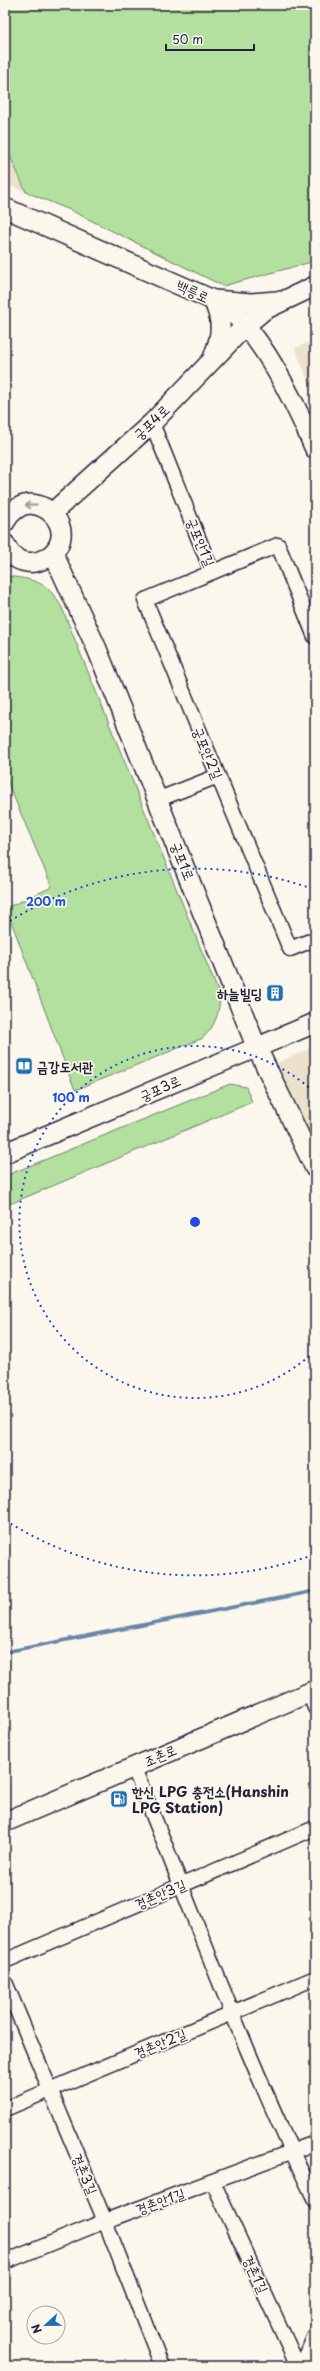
<svg xmlns="http://www.w3.org/2000/svg" width="320" height="2371" font-family="'Playpen Sans','Poor Story',sans-serif">
  <rect width="100%" height="100%" fill="#fbf7ec"/>
  <filter id="ink" filterUnits="userSpaceOnUse"><feTurbulence type="fractalNoise" baseFrequency=".025" numOctaves="2"/><feDisplacementMap in="SourceGraphic" scale="8" xChannelSelector="R" yChannelSelector="G"/><feConvolveMatrix kernelMatrix="1 2 1 2 8 2 1 2 1" color-interpolation-filters="sRGB"/></filter>
  <g filter="url(#ink)">
    <path fill="#ece1cb" d="M5 144 26 192 5 183Z
      M315 340V397L295 348Z
      M315 1046V1149L275 1064Z"/>
    <path fill="#b3e09e" stroke="#6a816c" d="M5 5H315V261L223 286 70 210 26 192 5 144Z
      M5 576C33 579 48 581 62 608L220 996C219 1013 216 1025 203 1038L75 1090 6 908 52 887 5 776Z
      M230 1084 246 1087 252 1102 5 1206V1176Z"/>
    <g fill="none" stroke-linecap="round" stroke-linejoin="round">
      <path stroke="#6884a8" stroke-width="3.5" d="M5 1652 315 1591"/>
      <defs>
        <path id="street" d="M152 423 212 572
          M315 637 278 545 145 600 290 949 315 939
          M159 799 218 776
          M309 1692 315 1708
          M133 1766C193 1911 246 2059 315 2200
          M5 1961 315 1828
          M5 1982 105 2221 162 2366
          M5 2109 315 1978
          M213 2182 298 2366
          M5 2262 105 2221 315 2143
          M302 2366 315 2335"/>
        <path id="secondary" d="M5 208 213 300C221 306 231 311 238 318 268 347 298 410 315 449
          M213 300C223 320 222 335 214 355
          M214 300 251 303 277 301
          M52 513 152 423 245 326 264 310 315 286
          M5 522C10 512 20 504 31 504 41 505 49 509 55 517 80 551 22 584 5 544
          M53 553 97 649 256 1046 315 1168
          M5 1153 315 1023
          M5 1822 315 1690"/>
      </defs>
      <use href="#street" stroke="#22223b" stroke-width="17"/>
      <use href="#secondary" stroke="#22223b" stroke-width="22"/>
      <use href="#street" stroke="#fbf7ec" stroke-width="14"/>
      <use href="#secondary" stroke="#fbf7ec" stroke-width="19"/>
    </g>
    <defs><path id="oneway-shaft" d="M-6 0H5M1.5-3L5.5 0L1.5 3" fill="none" stroke-width="1.6" stroke-linecap="round" stroke-linejoin="round"/></defs>
    <use stroke="#99979c" href="#oneway-shaft" transform="translate(31 505) rotate(177)"/>
  </g>
  <g fill="none" stroke="#1d4ed8" stroke-width="2" stroke-dasharray="2 4">
    <path d="M314 1352A176 176 0 1 1 314 1092"/>
    <path d="M313 1555A353 353 0 0 1 5 1520M5 924A353 353 0 0 1 313 889"/>
  </g>
  <defs>
    <symbol id="building-square" viewBox="-11 -11 22 22"><rect x="-9" y="-9" width="18" height="18" rx="4" fill="#1f6fb2" stroke="#fbf7ec"/><path d="M-4-6H4V6H1V3H-1V6H-4ZM-2.5-4.3h1.7v1.8h-1.7ZM.8-4.3h1.7v1.8H.8ZM-2.5-1h1.7V.8h-1.7ZM.8-1h1.7V.8H.8Z" fill="#fff"/></symbol>
    <symbol id="library-square" viewBox="-11 -11 22 22"><rect x="-9" y="-9" width="18" height="18" rx="4" fill="#1f6fb2" stroke="#fbf7ec"/><path d="M-6-4Q-3-5.5-.7-3.5V5Q-3 3-6 4ZM6-4Q3-5.5 .7-3.5V5Q3 3 6 4Z" fill="#fff"/></symbol>
    <symbol id="fuel-square" viewBox="-11 -11 22 22"><rect x="-9" y="-9" width="18" height="18" rx="4" fill="#1f6fb2" stroke="#fbf7ec"/><path d="M-5.5-6h7V0h2V4h1.3V-2.5L3-4.5l.8-.8L6-3V5H2.5V1h-1V6h-7ZM-4.2-4.7v3.2H.2V-4.7Z" fill="#fff"/></symbol>
  </defs>
  <g fill-rule="evenodd">
    <use href="#building-square" x="265" y="983" width="20" height="20"/>
    <use href="#library-square" x="14" y="1056" width="20" height="20"/>
    <use href="#fuel-square" x="109" y="1789" width="20" height="20"/>
  </g>
  <g text-anchor="middle" dominant-baseline="central" stroke-width="3.5" stroke-linejoin="round" paint-order="stroke">
    <g font-size="14" fill="#22223b" stroke="#fbf7ec">
      <text transform="translate(193 291) rotate(25)">백릉로</text>
      <text transform="translate(151 422) rotate(-44)">궁포4로</text>
      <text transform="translate(201 542) rotate(67)">궁포안1길</text>
      <text transform="translate(208 753) rotate(67)">궁포안2길</text>
      <text transform="translate(183 861) rotate(68)">궁포1로</text>
      <text transform="translate(160 1088) rotate(-24)">궁포3로</text>
      <text transform="translate(160 1755) rotate(-23)">조촌로</text>
      <text transform="translate(160 1894) rotate(-23)">경촌안3길</text>
      <text transform="translate(160 2043) rotate(-22)">경촌안2길</text>
      <text transform="translate(85 2174) rotate(67)">경촌3길</text>
      <text transform="translate(160 2201) rotate(-20)">경촌안1길</text>
      <text transform="translate(256 2274) rotate(65)">경촌1길</text>
    </g>
    <g font-size="14" font-weight="bold" fill="#22223b" stroke="#fbf7ec" text-anchor="start">
      <text x="262" y="993" text-anchor="end">하늘빌딩</text>
      <text x="37" y="1066">금강도서관</text>
      <text x="132" y="1791">한신 LPG 충전소(Hanshin<tspan x="132" dy="16">LPG Station)</tspan></text>
    </g>
  </g>
  <circle cx="195" cy="1222" r="6" fill="#1d4ed8" stroke="#fbf7ec" stroke-width="2"/>
  <g font-size="12" text-anchor="middle" font-weight="bold" fill="#1d4ed8" stroke="#fbf7ec" stroke-width="3.5" stroke-linejoin="round" paint-order="stroke">
    <text x="46" y="906">200 m</text>
    <text x="71" y="1102">100 m</text>
  </g>
  <rect width="320" height="2371" fill="none" stroke="#fbf7ec" stroke-width="20"/>
  <rect x="10" y="10" width="300" height="2351" fill="none" stroke="#22223b" stroke-width="1.5" filter="url(#ink)"/>
  <g transform="translate(46 2325) rotate(248)"><circle r="19" fill="#fbf7ec" stroke="#a4a2a5"/>
  <path d="M0-3L7 15L0 10L-7 15Z" fill="#1f6fb2"/>
  <text y="-6" font-size="11" font-weight="bold" text-anchor="middle" fill="#22223b">N</text>
  </g>
  <path d="M166 44v6h88v-6" fill="none" stroke="#22223b" stroke-width="2"/>
  <text x="172" y="44" font-size="12" fill="#22223b" stroke="#fbf7ec" stroke-width="3" paint-order="stroke">50 m</text>
</svg>
